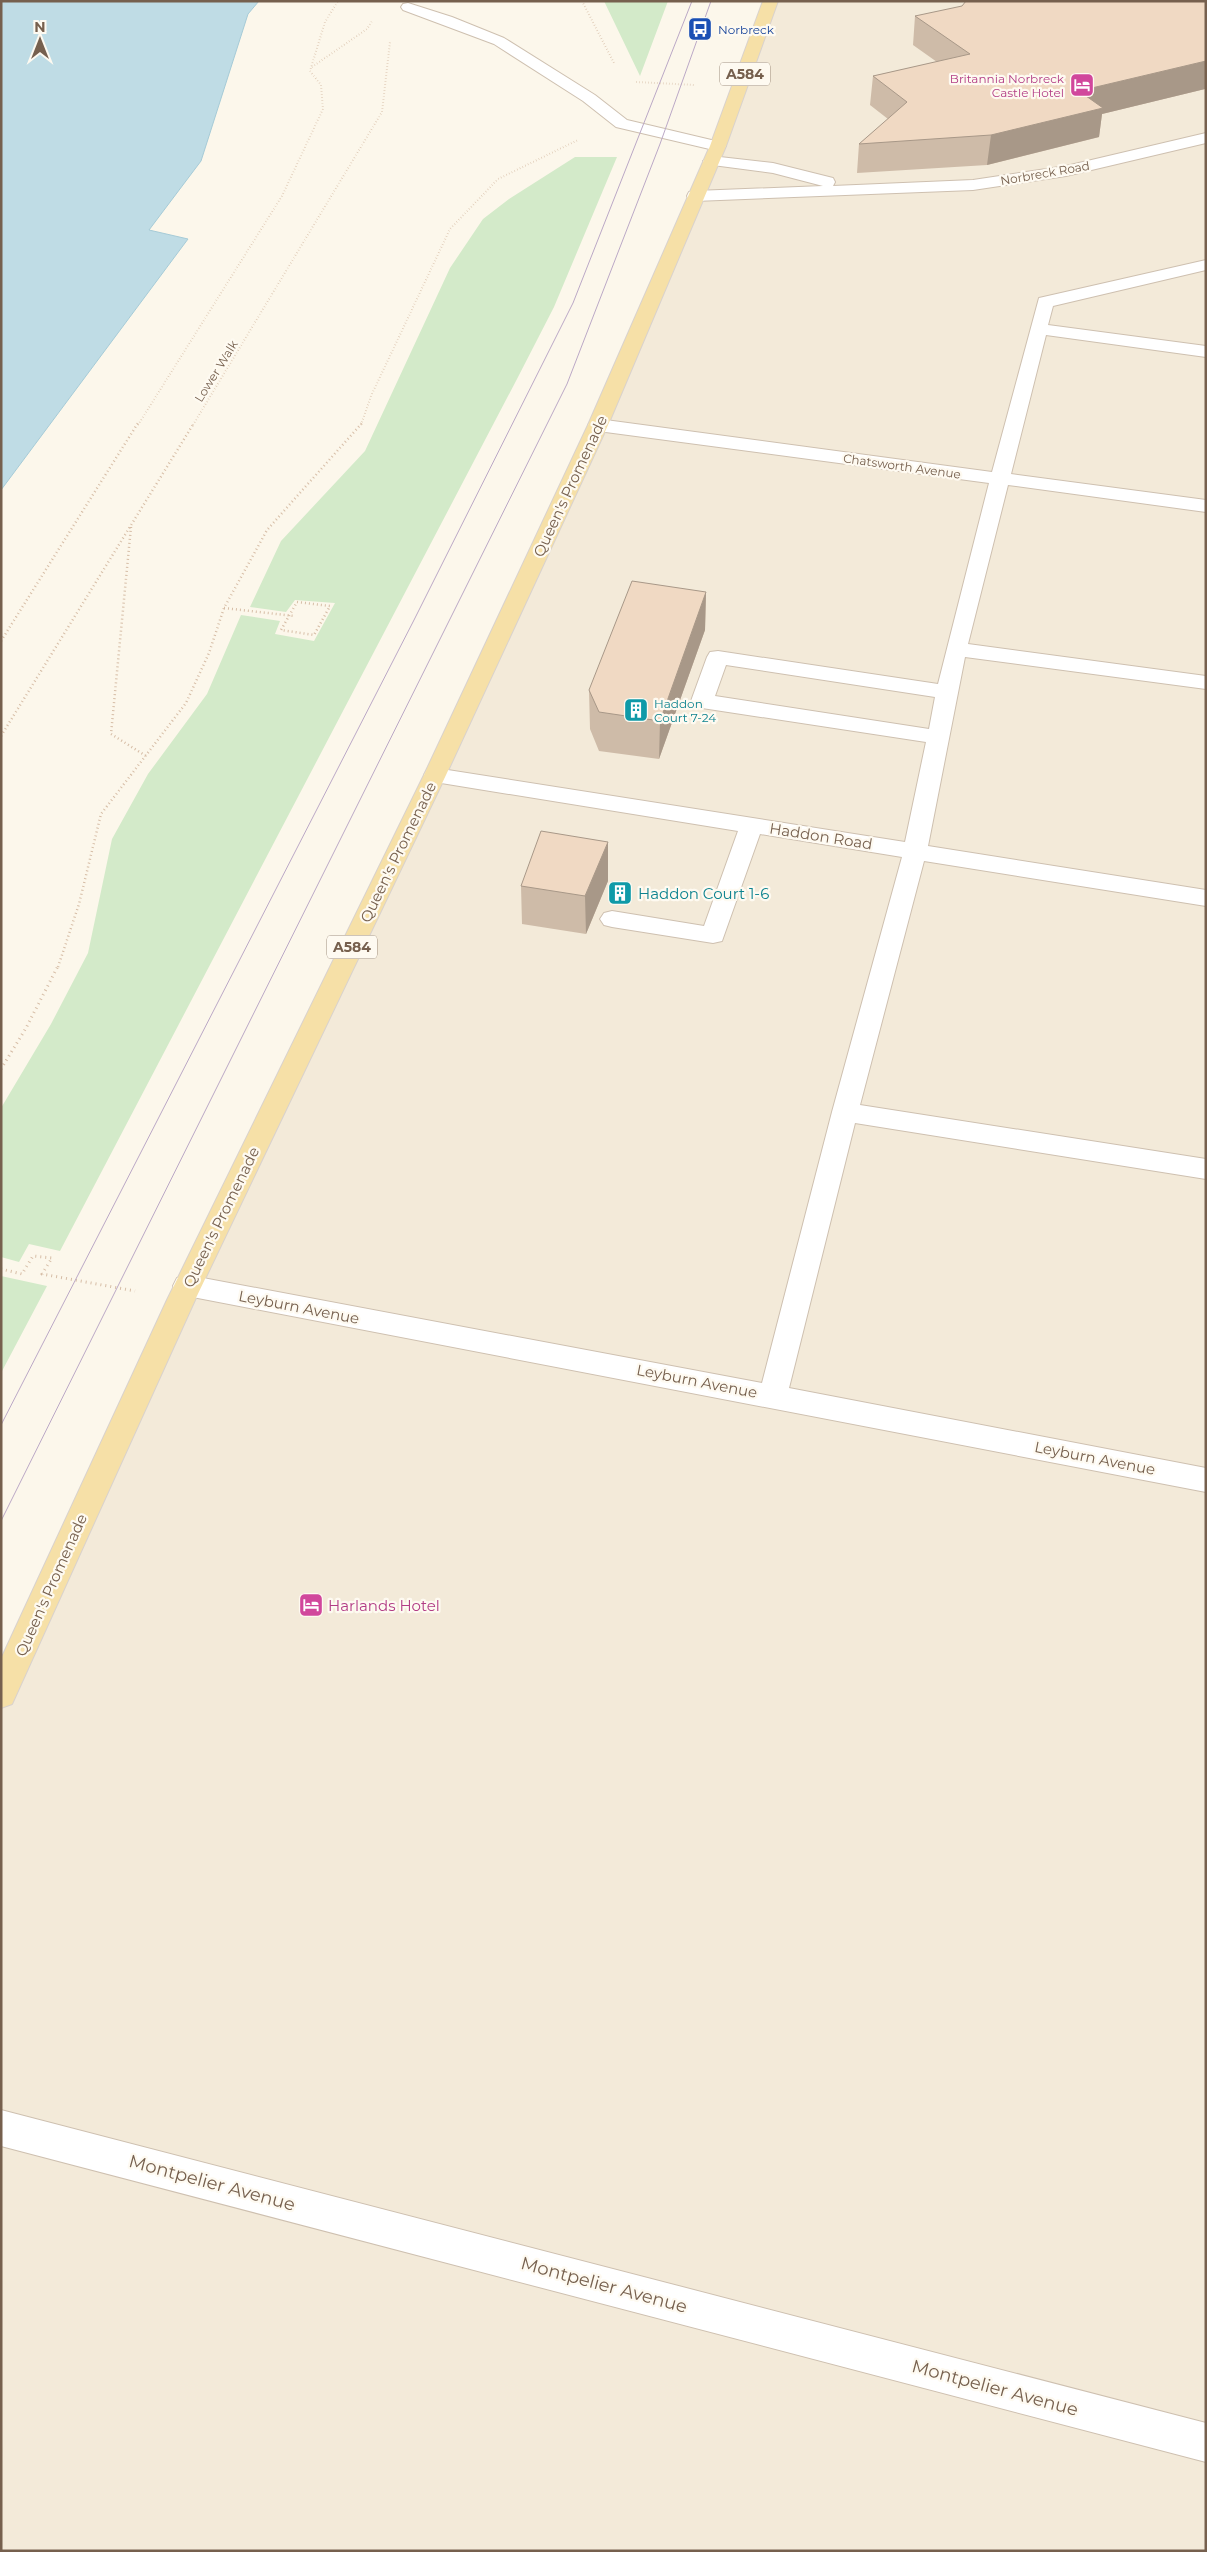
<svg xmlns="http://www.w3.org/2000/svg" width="1207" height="2552" font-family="Montserrat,sans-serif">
  <rect width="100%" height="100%" fill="#fcf7eb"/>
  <path fill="#f3ead9" d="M771 1H1206V2551H1V1694L598 425Z"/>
  <path fill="#d3eac9" d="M604 1H668L640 76Z
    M575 157H617L554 307 517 379 60 1251 29 1244 19 1262 1 1257V1108L51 1024 88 953 112 839 148 774 207 694 241 615 280 621 275 634 314 641 335 603 295 600 286 612 250 607 281 541 365 451 450 268 483 219 509 199Z
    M1 1276 47 1286 1 1373Z"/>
  <path fill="#bfdce5" stroke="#a6cbd7" d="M1 1H259L248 14 201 161 149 230 188 239 1 490Z"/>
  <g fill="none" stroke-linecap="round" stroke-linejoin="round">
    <defs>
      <path id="minor" d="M408 3 452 17 504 38 595 95 627 120 724 143 726 146 718 151 616 127 583 101 494 44 403 10 401 7 403 4Z
        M1206 133V143L1066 176 973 190 695 201 689 200 687 196 689 192 695 191 823 186 773 173 705 164 703 161 711 156 773 163 833 178 835 182 833 186 973 180 1066 166Z
        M1206 260V270L1053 306 1048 325 1206 346V357L1046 335 1011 474 1206 500V512L1008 485 968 644 1206 676V689L965 657 928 846 1206 890V906L924 861 860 1105 1206 1159V1179L855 1123 789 1388 1206 1468V1492L177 1294 173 1286 177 1278 187 1275 762 1383 832 1112 902 857 760 834 722 941 713 943 612 927 604 925 600 919 604 913 612 911 704 926 738 831 435 782 427 780 424 775 427 770 435 768 905 842 926 742 702 708 694 706 691 701 707 657 710 652 718 651 938 684 989 483 598 431 591 429 588 425 591 421 598 419 992 472 1039 298ZM726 665 935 697 929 729 715 696Z
        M1 2110 1206 2423V2462L1 2146Z"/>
      <path id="major" d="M763 1H778L726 146 608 425 446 775 195 1300 12 1704 1 1708V1659L167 1300 424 775 588 425 710 146Z"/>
    </defs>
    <use href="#minor" stroke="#cec0b0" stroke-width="2"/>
    <use href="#major" stroke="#d9d2cd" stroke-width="2"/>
    <path stroke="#d6bda6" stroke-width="2" stroke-dasharray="0.5 2.5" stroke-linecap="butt" d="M582 1 615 65
      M312 67 367 29 372 21
      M636 82 695 85
      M138 425 282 196 323 109 321 85 310 71 325 22 338 1
      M193 425 382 112 390 42
      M361 425 371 396 450 229 498 179 578 140"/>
    <path stroke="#d6bda6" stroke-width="2.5" stroke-dasharray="1 3" stroke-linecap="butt" d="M131 527 111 734 146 756
      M297 602 330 606 314 635 281 630Z
      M224 608 294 616
      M1 641 138 423
      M1 736 194 423
      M58 967 79 904 101 814 186 703 209 653 224 608 267 530 362 423"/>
    <path stroke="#d6bda6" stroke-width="3" stroke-dasharray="1 4" stroke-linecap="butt" d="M1 1069 26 1028 58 966
      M1 1269 22 1274 33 1256 52 1258 42 1274 135 1291"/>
    <use href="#minor" fill="#fff" fill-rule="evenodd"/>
    <use href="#major" fill="#f6e0a7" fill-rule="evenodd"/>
    <path stroke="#bba8c6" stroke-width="1" d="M1 1425 414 620 573 303 692 1
      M1 1521 567 384 660 144 711 1"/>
  </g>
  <path fill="#cebba8" d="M1206 1V89H1205L1102 114 1099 137 987 165 857 173 859 144 888 119 870 105 873 76 937 62 913 45 915 16Z
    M706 592 705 630 659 759 599 751 590 729 589 690Z
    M608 842V881L586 934 522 924 521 886Z"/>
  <path fill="#a89888" d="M1206 61V83L1205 89 1102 114 1099 137 987 165 991 135 1079 91Z
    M706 592 705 630 659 759 660 721Z
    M608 842V881L586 934 585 896Z"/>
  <path fill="#f0d9c3" stroke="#a89888" d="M966 1H1206V61L1079 91 1103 108 991 135 859 144 907 102 873 76 970 54 915 16 962 6Z
    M632 581 706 592 660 721 599 712 589 690Z
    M541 831 608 842 585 896 521 886Z"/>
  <defs>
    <symbol id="bus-square" viewBox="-11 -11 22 22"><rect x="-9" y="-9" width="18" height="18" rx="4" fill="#1a4fb4" stroke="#fefaf1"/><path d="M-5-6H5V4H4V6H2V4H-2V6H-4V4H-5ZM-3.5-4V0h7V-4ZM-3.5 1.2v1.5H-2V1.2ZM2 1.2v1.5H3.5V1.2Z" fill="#fff"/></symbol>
    <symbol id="hotel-square" viewBox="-11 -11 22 22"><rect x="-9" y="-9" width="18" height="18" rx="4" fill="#d1479c" stroke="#fefaf1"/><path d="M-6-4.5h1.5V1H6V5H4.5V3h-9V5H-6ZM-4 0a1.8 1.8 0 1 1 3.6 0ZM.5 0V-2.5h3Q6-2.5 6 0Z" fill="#fff"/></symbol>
    <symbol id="building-square" viewBox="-11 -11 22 22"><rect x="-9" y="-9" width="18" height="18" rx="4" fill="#0f9aa8" stroke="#fefaf1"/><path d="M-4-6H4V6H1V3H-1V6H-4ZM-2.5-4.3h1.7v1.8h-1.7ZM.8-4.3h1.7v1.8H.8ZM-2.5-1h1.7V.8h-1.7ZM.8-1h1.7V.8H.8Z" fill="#fff"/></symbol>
  </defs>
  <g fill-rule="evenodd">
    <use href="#bus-square" x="686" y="15" width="28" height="28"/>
    <use href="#hotel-square" x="1068" y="71" width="28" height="28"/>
    <use href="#building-square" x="622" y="696" width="28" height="28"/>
    <use href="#building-square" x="606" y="879" width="28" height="28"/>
    <use href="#hotel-square" x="297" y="1591" width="28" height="28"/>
  </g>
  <g text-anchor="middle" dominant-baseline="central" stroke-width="4.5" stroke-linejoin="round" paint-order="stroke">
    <g font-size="12" fill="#164399" stroke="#fefaf1" text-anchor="start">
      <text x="718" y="29">Norbreck</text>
    </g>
    <g font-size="12" fill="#b23c85" stroke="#fefaf1" text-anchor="end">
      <text x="1064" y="78">Britannia Norbreck<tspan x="1064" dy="14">Castle Hotel</tspan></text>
    </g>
    <g font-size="12" fill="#76604e" stroke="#fefaf1">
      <text transform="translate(1045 173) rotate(-10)">Norbreck Road</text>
      <text transform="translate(216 371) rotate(-58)">Lower Walk</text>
      <text transform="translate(902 466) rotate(8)">Chatsworth Avenue</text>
    </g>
    <g font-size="12" fill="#0d838f" stroke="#fefaf1" text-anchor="start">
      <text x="654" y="703">Haddon<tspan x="654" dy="14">Court 7-24</tspan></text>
    </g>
    <g fill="#fefaf1" stroke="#9f8e7f" stroke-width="1">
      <rect x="720" y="62.5" width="50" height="23" rx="4"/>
      <rect x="327" y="935.5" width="50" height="23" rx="4"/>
    </g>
    <g font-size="14" font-weight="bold" fill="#76604e">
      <text x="745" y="74">A584</text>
      <text x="352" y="947">A584</text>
    </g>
    <g font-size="15" fill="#76604e" stroke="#fefaf1">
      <text transform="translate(570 486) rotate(-65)">Queen's Promenade</text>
      <text transform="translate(821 836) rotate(9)">Haddon Road</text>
      <text transform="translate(398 852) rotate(-64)">Queen's Promenade</text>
      <text transform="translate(221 1217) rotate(-64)">Queen's Promenade</text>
      <text transform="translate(299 1307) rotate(11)">Leyburn Avenue</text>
      <text transform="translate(697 1381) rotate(11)">Leyburn Avenue</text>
      <text transform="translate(1095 1458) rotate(11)">Leyburn Avenue</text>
      <text transform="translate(51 1585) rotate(-66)">Queen's Promenade</text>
    </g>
    <g font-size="15" fill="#0d838f" stroke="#fefaf1" text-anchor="start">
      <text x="638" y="893">Haddon Court 1-6</text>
    </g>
    <g font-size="15" fill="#b23c85" stroke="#fefaf1" text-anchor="start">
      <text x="328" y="1605">Harlands Hotel</text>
    </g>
    <g font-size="18" fill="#76604e" stroke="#fefaf1">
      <text transform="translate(212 2183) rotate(15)">Montpelier Avenue</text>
      <text transform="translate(604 2285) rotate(15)">Montpelier Avenue</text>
      <text transform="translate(995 2388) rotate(15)">Montpelier Avenue</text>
    </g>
  </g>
  <rect width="1207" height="2552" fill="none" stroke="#76604e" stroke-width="5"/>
  <g transform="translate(40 40)" stroke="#fefaf1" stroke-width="4" paint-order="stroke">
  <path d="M0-4L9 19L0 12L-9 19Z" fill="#76604e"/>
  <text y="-8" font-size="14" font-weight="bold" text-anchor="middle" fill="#76604e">N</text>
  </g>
</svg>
